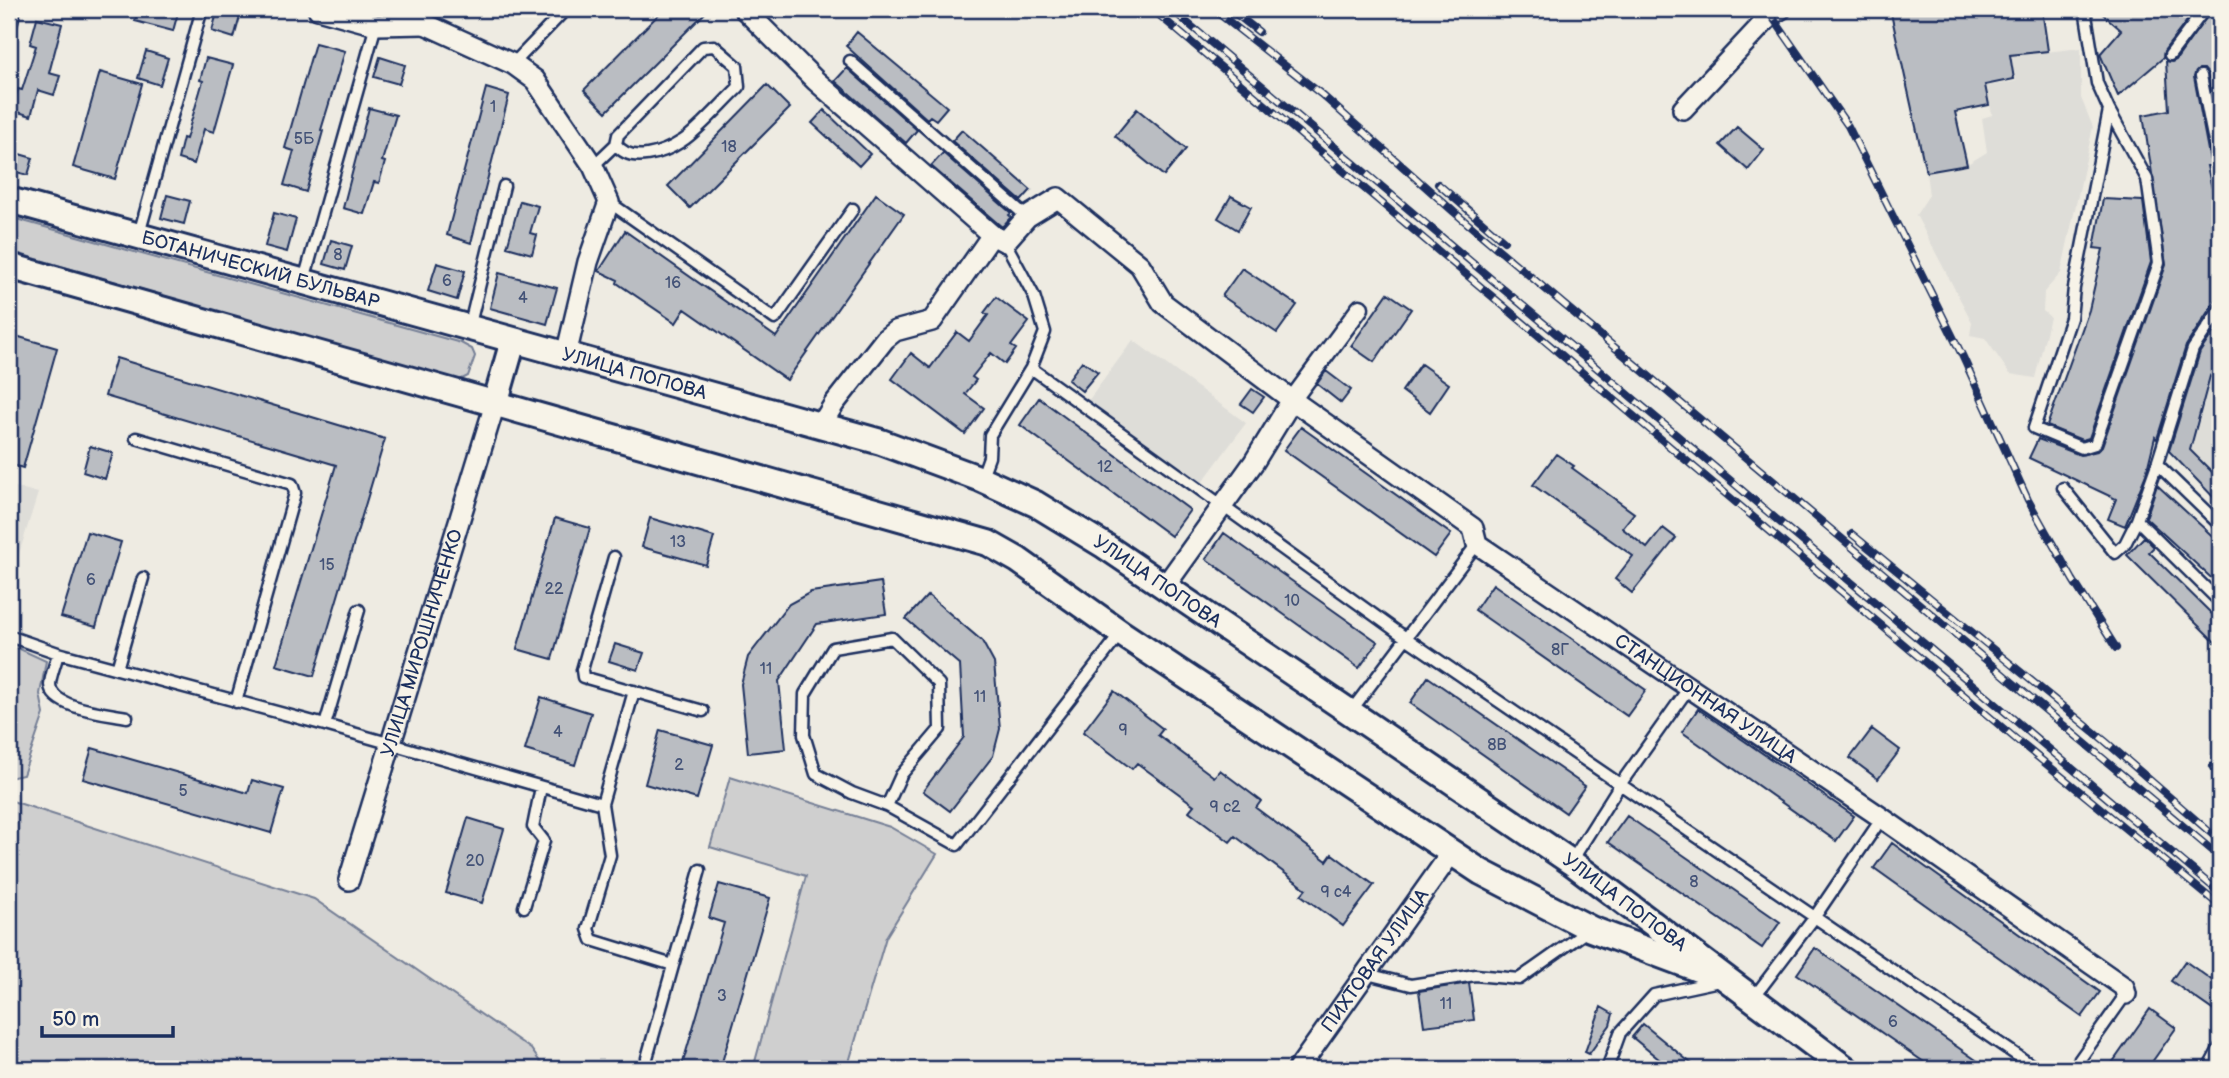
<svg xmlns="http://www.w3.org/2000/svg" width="2229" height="1078" font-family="'Balsamiq Sans',sans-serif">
  <rect width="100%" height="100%" fill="#eeebe2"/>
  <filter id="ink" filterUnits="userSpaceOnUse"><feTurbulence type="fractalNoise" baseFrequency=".0143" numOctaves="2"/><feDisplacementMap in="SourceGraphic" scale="14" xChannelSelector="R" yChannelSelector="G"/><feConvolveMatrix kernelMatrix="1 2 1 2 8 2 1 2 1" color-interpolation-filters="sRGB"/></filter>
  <g filter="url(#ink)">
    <path fill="#deddd8" d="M2081 48V98L2093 127 2061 273 2044 292 2043 311 2050 317 2035 378 2010 374 1985 338 1970 335 1972 322 1916 215 1929 195 1926 172 1966 165 1987 152 1982 118 1992 115 1987 86 2016 81 2011 56Z
      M1133 340 1246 423 1201 484 1088 401Z
      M2220 356V480L2190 450 2210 376Z
      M9 485 38 493 9 586Z"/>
    <path fill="#cfcfcf" stroke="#757f96" stroke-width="2" d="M9 217 461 343 472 349 475 356 468 376 462 379H451L9 251Z
      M9 644 46 661 40 694 44 714 23 775 9 778Z
      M730 777 890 827 937 854 886 937 847 1069H753L806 876 710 847Z
      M9 800 314 899 531 1049 545 1069H9Z"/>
    <path fill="#babdc2" stroke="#1b2f5e" stroke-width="2" d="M138 9H179L173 31 135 21Z
      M218 9 241 13 234 38 212 31Z
      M664 9H709L606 112 584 90Z
      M1890 9H2042L2048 51 2010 55 2014 79 1985 85 1989 105 1955 112 1967 165 1926 172Z
      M2097 9H2196L2164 51 2163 58 2118 96 2100 54 2121 30Z
      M2212 9H2220V135L2208 74 2204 69H2199L2194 77 2211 166H2207L2220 225V293L2186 346 2157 439 2155 437 2146 474 2125 526 2108 519 2116 499 2029 458 2038 439 2080 455 2097 451 2102 446 2166 265 2143 115 2169 110 2166 61 2172 62 2176 60Z
      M37 18 62 24 49 73 60 76 54 95 38 90 31 116 12 110 18 89 22 90 36 46 30 44Z
      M857 32 947 107 936 120 930 116 927 119 846 46Z
      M315 43 345 51 321 130 323 131 306 192 284 185 294 151 285 148Z
      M146 51 168 58 160 85 138 78Z
      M380 57 405 65 399 84 374 77Z
      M206 58 233 65 214 132 204 129 194 164 178 159 183 138 186 139 203 81 200 80Z
      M847 68 917 130 906 143 835 81Z
      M100 72 142 84 115 179 73 167Z
      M767 85 790 108 690 208 668 186Z
      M486 88 509 95 471 243 447 235Z
      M369 108 396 115 382 161 385 162 379 183 374 182 364 214 343 208Z
      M1137 109 1186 149 1164 176 1115 136Z
      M824 110 870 154 859 166 812 123Z
      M1737 127 1764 150 1748 170 1720 145Z
      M962 130 1031 190 1021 201 952 141Z
      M9 151 33 158 28 175 9 170Z
      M943 153 1011 213 1009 215 1011 217 1002 227 931 166Z
      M876 194 904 214 787 380 685 309 676 323 617 283 618 280 599 271 625 231 776 337Z
      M167 195 190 201 184 224 161 218Z
      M1231 196 1251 207 1238 230 1218 218Z
      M2103 199 2143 201 2151 262 2089 438 2082 440 2047 426 2089 310 2103 249 2094 248Z
      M520 201 538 206 530 233 537 235 532 254 507 247Z
      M274 213 296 219 287 252 265 246Z
      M331 240 352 246 345 270 324 264Z
      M437 263 465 271 457 300 428 291Z
      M1242 268 1297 305 1277 333 1222 296Z
      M499 273 557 288 547 324 490 308Z
      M1388 293 1411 309 1374 362 1351 346Z
      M996 297 1029 322 1011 346 1016 349 1005 364 991 353 972 377 976 380 965 394 984 408 965 434 892 379 911 353 930 368 957 332 969 341 988 315 984 313Z
      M2217 327 2220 330V385L2210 376 2190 450 2220 480V504L2169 451 2200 352Z
      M9 334 57 348 23 468 9 464V383L12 372 9 371Z
      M116 358 385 439 314 676 276 665 336 465 105 396Z
      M1082 361 1098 372 1082 391 1068 380Z
      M1421 364 1449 384 1430 412 1402 391Z
      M1326 371 1351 390 1341 403 1317 384Z
      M1252 389 1264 397 1253 412 1241 404Z
      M1039 398 1190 510 1171 536 1020 425Z
      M1301 427 1451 534 1434 557 1284 450Z
      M90 446 113 453 105 479 83 472Z
      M1556 454 1574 466 1572 468 1634 513 1622 528 1647 548 1663 528 1676 538 1632 593 1615 579 1633 556 1533 485Z
      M2157 485 2220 543V586L2146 518Z
      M555 518 590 528 552 659 517 649Z
      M650 518 714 537 706 565 642 547Z
      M87 532 121 542 96 627 61 617Z
      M1224 533 1378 642 1359 668 1206 559Z
      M2144 537 2154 547 2149 552 2220 622V647L2127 555Z
      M881 582 886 614 817 624 779 681 786 749 748 753 741 684 748 657 789 604 811 592Z
      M1493 584 1646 690 1627 716 1475 610Z
      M928 595 982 641 994 663 1000 729 993 756 950 811 923 791 964 737 960 665 906 619Z
      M615 644 644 653 638 670 609 661Z
      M1428 677 1585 786 1566 813 1410 703Z
      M1114 691 1163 729 1158 735 1214 777 1220 770 1261 801 1256 808 1327 861 1332 854 1374 885 1343 926 1301 895 1306 889 1235 836 1230 842 1189 811 1194 805 1137 763 1132 769 1083 732Z
      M541 697 591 713 575 765 525 750Z
      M1698 709 1854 816 1836 841 1682 732Z
      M1872 729 1900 750 1878 779 1850 758Z
      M660 730 713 745 697 799 645 784Z
      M92 748 248 793 252 780 284 789 271 833 83 779Z
      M1627 816 1780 922 1762 948 1608 842Z
      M468 818 504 829 482 903 446 893Z
      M1892 843 2100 992 2082 1017 1874 868Z
      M719 884 770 898 720 1069H681L724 923 709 918Z
      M1815 948 1989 1069H1934L1797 974Z
      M2185 961 2220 986V1002L2214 1011 2171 981Z
      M1469 983 1474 1020 1424 1026 1419 991Z
      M1601 1007 1613 1014 1610 1025 1589 1054 1585 1052Z
      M2150 1009 2176 1028 2147 1069H2108Z
      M1643 1024 1698 1069H1671L1632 1037Z"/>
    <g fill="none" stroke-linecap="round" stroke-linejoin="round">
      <defs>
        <path id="service" d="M2085 9 2097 83 2109 110 2074 288 2071 318 2034 428 2082 448 2095 444 2159 263 2147 179 2109 110
          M9 33 15 9
          M2170 55 2205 9
          M850 61 1027 217
          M513 64 566 9
          M2201 76 2220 172
          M593 166 616 144 618 135 703 47 714 46 737 66 739 87C724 101 698 131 682 141 664 153 630 165 616 144
          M609 202 775 319 853 209
          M139 234 202 9
          M1005 242 1034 296 1045 332 1031 368
          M304 280 376 25
          M2220 309 2193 349 2157 464 2220 525
          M469 328 504 186
          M136 438 292 484 295 493 236 702
          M2157 464 2137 520 2220 602
          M981 479 989 457 990 435 1031 368 1406 638 2037 1069
          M2063 488 2115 553 2125 544 2137 520
          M614 557 582 670 583 677 703 711
          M9 636 58 653 325 725 602 804 610 855 588 929 592 940 673 965
          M58 653C56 663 50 676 50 685 52 709 108 713 127 717
          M117 669 143 578
          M1351 711 1477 544
          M325 725 359 610
          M602 804 634 691
          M887 806 852 793 816 774 804 735 805 694 833 648 892 638 939 684 940 729 901 775 887 806 957 845 1121 633
          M1571 862 1619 786 1688 689
          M524 907 544 841 533 827 541 787
          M1367 974 1411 985 1475 975 1519 979 1590 929
          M1754 997 1814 918 1882 818
          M647 1058 700 870
          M1607 1069 1620 1033 1654 995 1724 980
          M2073 1069 2126 994
          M2208 1069 2220 1047"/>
        <path id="pedestrian" d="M1292 400 1360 308"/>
        <g id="minor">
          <path d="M318 9 376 25 425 24"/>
          <path d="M417 9 425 24 513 64 535 80 593 166 609 202 588 262 566 355"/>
          <path id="s1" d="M744 9 816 81 992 235 1005 242 1027 217 1058 198 1140 265 1163 303 1292 400 1473 528 1477 544 1882 818 2124 987 2126 994"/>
          <path d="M1683 109 1771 15 1781 9"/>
          <path d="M821 425 834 404 885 339 895 331 932 321 992 235"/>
          <path d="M1165 586 1254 462 1292 400"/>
          <path id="s2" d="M349 880 495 404"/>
          <path id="s3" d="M1298 1069 1452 852"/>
        </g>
        <g id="tertiary">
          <path id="s4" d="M9 200 881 442 981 479 1036 504 1105 546 1571 862 1846 1069"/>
          <path d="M9 266 988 543 1018 560 1121 633 1481 872 1591 929 1703 971"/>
          <path d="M495 404 513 341"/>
        </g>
      </defs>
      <use href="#service" stroke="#1b2f5e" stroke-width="15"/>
      <use href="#pedestrian" stroke="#1b2f5e" stroke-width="21"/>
      <use href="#minor" stroke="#1b2f5e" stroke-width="24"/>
      <use href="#tertiary" stroke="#1b2f5e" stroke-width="30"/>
      <use href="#service" stroke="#f7f3e8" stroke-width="10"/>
      <use href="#pedestrian" stroke="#f7f3e8" stroke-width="16"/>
      <use href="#minor" stroke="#f7f3e8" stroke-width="19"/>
      <use href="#tertiary" stroke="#f7f3e8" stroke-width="24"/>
      <defs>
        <path id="rail" d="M1152 9 2017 740 2220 906
          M1171 9 2220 893
          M1213 9 1321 94 1454 212 2220 857
          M1230 9 1259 32
          M1763 9 1771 15 1848 126 1962 355 2028 500 2073 580 2116 648
          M1438 184 1504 241
          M1852 534 2105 741 2220 841
          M2213 766 2220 773"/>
      </defs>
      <use href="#rail" stroke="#1b2f5e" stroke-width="8"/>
      <use href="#rail" stroke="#f7f3e8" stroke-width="5" stroke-dasharray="16" stroke-linecap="butt"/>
    </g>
  </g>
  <g text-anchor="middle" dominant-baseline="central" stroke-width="7" stroke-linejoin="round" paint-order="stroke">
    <g font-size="16" fill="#435277">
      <text x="493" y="107">1</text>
      <text x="304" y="139">5Б</text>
      <text x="729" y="147">18</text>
      <text x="338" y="255">8</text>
      <text x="447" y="281">6</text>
      <text x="673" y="283">16</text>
      <text x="523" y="298">4</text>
      <text x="1105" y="467">12</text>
      <text x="678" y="542">13</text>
      <text x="327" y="565">15</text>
      <text x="91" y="580">6</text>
      <text x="554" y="589">22</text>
      <text x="1292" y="601">10</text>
      <text x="1560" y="650">8Г</text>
      <text x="766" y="669">11</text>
      <text x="980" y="697">11</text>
      <text x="1123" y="730">9</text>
      <text x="558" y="732">4</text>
      <text x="1497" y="745">8В</text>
      <text x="679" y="765">2</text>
      <text x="183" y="791">5</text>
      <text x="1225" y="807">9 с2</text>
      <text x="475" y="861">20</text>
      <text x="1694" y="882">8</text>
      <text x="1336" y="892">9 с4</text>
      <text x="722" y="996">3</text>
      <text x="1446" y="1004">11</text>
      <text x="1893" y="1022">6</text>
    </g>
    <g font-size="19" fill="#1b2f5e" stroke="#f7f3e8">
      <text stroke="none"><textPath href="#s4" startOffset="261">БОТАНИЧЕСКИЙ БУЛЬВАР</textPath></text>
      <text stroke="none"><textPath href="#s4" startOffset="649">УЛИЦА ПОПОВА</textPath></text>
      <text stroke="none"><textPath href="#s4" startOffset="1216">УЛИЦА ПОПОВА</textPath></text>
      <text stroke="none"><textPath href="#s2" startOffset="248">УЛИЦА МИРОШНИЧЕНКО</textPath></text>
      <text stroke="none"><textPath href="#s1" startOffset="1246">СТАНЦИОННАЯ УЛИЦА</textPath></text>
      <text stroke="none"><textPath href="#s4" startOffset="1783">УЛИЦА ПОПОВА</textPath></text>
      <text stroke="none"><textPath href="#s3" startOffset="133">ПИХТОВАЯ УЛИЦА</textPath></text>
    </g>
  </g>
  <rect width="2229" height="1078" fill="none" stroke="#f7f3e8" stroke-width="35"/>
  <rect x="18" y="18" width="2194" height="1043" fill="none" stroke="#1b2f5e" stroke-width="2.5" filter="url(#ink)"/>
  <path d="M42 1026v10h131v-10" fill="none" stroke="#1b2f5e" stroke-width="3.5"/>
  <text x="52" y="1026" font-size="21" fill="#1b2f5e" stroke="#f7f3e8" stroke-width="5" paint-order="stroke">50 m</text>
</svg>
